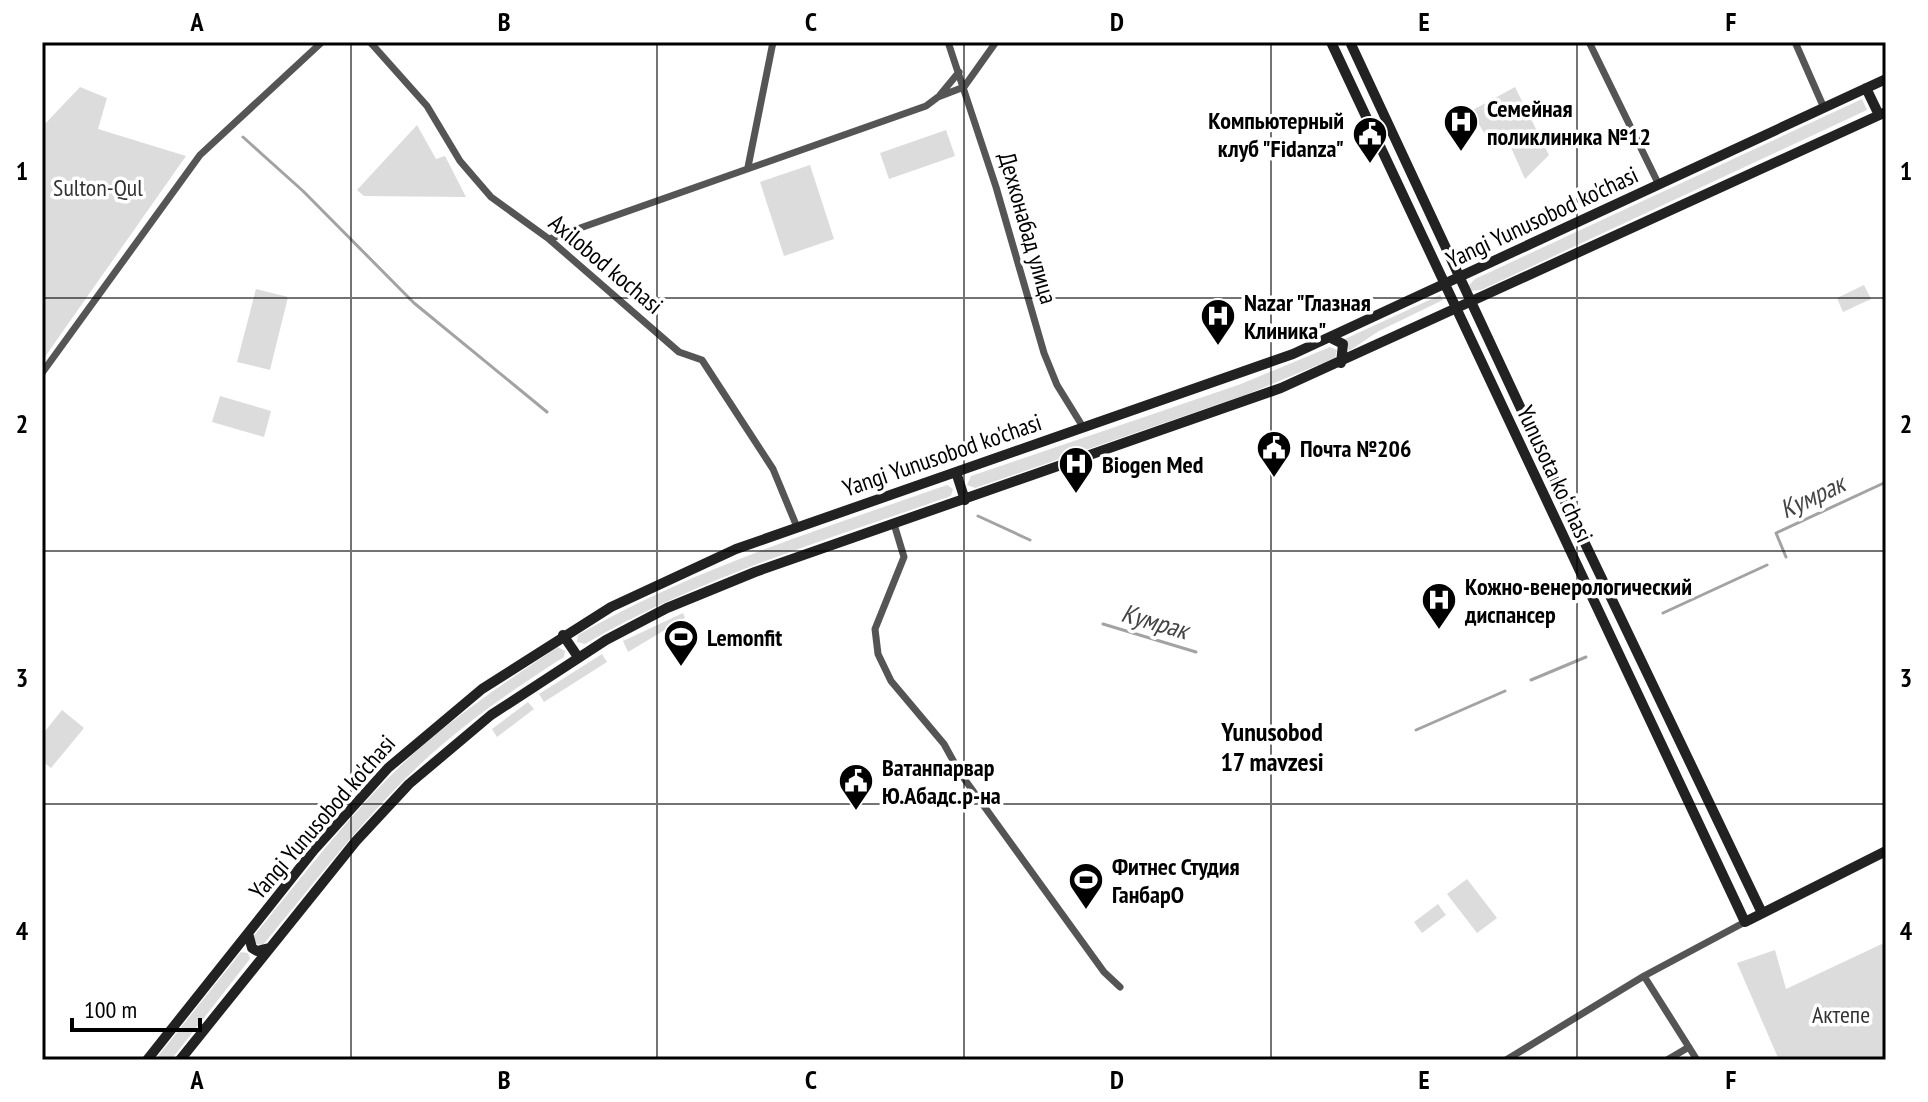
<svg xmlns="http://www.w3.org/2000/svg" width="1928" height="1102" font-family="'PT Sans Narrow',sans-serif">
  <rect width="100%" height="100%" fill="#fff"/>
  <path fill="#dcdcdc" d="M80 87 107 98 98 129 186 156 42 361V127Z
    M1515 87 1549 155 1525 179 1505 134 1489 141 1471 111Z
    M1862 99 1867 110 1481 290 1469 291 1467 287 1475 279Z
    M417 125 436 159 445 156 466 197 364 196 357 190Z
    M946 130 955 156 889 179 880 153Z
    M810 165 834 239 784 256 760 182Z
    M1864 285 1871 299 1843 312 1837 298Z
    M256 289 288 297 270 370 237 362Z
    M1440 295 1443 300 1379 331 1349 351 1345 339Z
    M1330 347 1337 350 1335 358 1245 395 975 488 967 485 971 476 1241 384Z
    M220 396 271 411 264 437 212 422Z
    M947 485 953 489 951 496C827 540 699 577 585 644L577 642 578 635C694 568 822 529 947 485Z
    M683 613 685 618 628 652 623 641Z
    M558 647 565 651 564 657C509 692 454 730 407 777 355 829 310 888 263 945L256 944 253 937C308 870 362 797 429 740 470 706 514 676 558 647Z
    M602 654 607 662 544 702 539 694Z
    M528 702 534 709 497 737 492 729Z
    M62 710 84 728 51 768 42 761V735Z
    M1467 879 1497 918 1477 933 1447 894Z
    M1438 904 1446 915 1422 933 1414 922Z
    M1886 942V1060H1779L1737 963 1775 950 1786 989Z
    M241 952 248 953 250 959 171 1060H155Z"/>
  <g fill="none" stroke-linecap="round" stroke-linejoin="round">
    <path stroke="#a3a3a3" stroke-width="3" d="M243 137 303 191 414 303 547 412
      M978 516 1030 540
      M1786 557 1776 533 1886 482
      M1663 613 1767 565
      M1103 624 1196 652
      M1531 680 1586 657
      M1416 730 1505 691"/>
    <path stroke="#555" stroke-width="7" d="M370 42 427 106 460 161 491 197 549 239 679 352 702 360 773 469 797 527
      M948 42 996 187 1044 353 1057 385 1083 427
      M1589 42 1659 185
      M1795 42 1824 108
      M940 95 959 72
      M748 167 773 42
      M549 239 926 106 938 97 964 87 996 42
      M42 373 200 155 322 42
      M894 524 904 557 875 629 878 654 891 681 944 744 960 773 1104 972 1120 987
      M1644 976 1697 1060
      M1506 1060 1644 976 1745 922
      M1667 1060 1689 1047"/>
    <path stroke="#222" stroke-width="10" d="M1331 42 1745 922 1886 851
      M1350 42 1535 439 1762 913
      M1866 88 1879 115
      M1331 338 1343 344 1341 363
      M956 472 965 500
      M563 635 578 657
      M248 933 252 948 257 951 269 948
      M147 1060 314 850 388 768 482 689 611 607 736 549 1293 354 1886 79
      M180 1060 356 841 409 784 491 715 606 640 667 608 755 572 1281 388 1886 112"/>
  </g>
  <path fill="none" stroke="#000" stroke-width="2" stroke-opacity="0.55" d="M351 42V1060M657 42V1060M964 42V1060M1271 42V1060M1577 42V1060M42 298H1886M42 551H1886M42 804H1886"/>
  <defs>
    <symbol id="hospital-pin" viewBox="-11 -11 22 30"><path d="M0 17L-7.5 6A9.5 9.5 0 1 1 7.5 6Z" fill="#000" stroke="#fff"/><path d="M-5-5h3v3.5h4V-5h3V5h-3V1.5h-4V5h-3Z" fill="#fff"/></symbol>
    <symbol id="civic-pin" viewBox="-11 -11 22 30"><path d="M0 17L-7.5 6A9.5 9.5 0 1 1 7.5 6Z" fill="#000" stroke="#fff"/><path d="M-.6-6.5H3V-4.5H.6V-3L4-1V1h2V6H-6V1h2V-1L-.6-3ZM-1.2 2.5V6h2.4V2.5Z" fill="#fff"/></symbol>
    <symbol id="stadium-pin" viewBox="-11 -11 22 30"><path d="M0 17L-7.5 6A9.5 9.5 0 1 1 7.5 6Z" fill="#000" stroke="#fff"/><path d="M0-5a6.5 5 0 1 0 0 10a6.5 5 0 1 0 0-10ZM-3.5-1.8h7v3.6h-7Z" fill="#fff"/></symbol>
  </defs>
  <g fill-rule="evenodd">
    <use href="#hospital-pin" x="1441" y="102" width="40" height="54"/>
    <use href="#civic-pin" x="1350" y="114" width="40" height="54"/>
    <use href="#hospital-pin" x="1198" y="296" width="40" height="54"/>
    <use href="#civic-pin" x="1254" y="428" width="40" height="54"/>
    <use href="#hospital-pin" x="1056" y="444" width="40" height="54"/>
    <use href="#hospital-pin" x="1419" y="580" width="40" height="54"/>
    <use href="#stadium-pin" x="661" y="617" width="40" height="54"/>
    <use href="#civic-pin" x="836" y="761" width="40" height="54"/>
    <use href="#stadium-pin" x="1066" y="860" width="40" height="54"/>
  </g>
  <g text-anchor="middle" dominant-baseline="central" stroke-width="7" stroke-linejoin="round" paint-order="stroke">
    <g font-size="24" font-weight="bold" fill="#000" stroke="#fff" text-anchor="start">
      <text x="1487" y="108">Семейная<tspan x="1487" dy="28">поликлиника №12</tspan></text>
      <text x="1344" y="120" text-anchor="end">Компьютерный<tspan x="1344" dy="28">клуб "Fidanza"</tspan></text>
      <text x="1244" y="302">Nazar "Глазная<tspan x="1244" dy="28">Клиника"</tspan></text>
      <text x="1300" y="448">Почта №206</text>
      <text x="1102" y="464">Biogen Med</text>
      <text x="1465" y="586">Кожно-венерологический<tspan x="1465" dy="28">диспансер</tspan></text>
      <text x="707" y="637">Lemonfit</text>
      <text x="882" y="767">Ватанпарвар<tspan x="882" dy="28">Ю.Абадс.р-на</tspan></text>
      <text x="1112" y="866">Фитнес Студия<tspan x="1112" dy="28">ГанбарО</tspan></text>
    </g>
    <g font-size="24" fill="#333" stroke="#fff">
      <text x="98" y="187">Sulton-Qul</text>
      <text x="1841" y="1014">Актепе</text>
    </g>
    <g font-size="24" fill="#000" stroke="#fff">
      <text transform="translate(1542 217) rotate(-25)">Yangi Yunusobod ko'chasi</text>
      <text transform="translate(1028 228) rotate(74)">Дехконабад улица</text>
      <text transform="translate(606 264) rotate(40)">Axilobod kochasi</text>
      <text transform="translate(942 455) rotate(-19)">Yangi Yunusobod ko'chasi</text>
      <text transform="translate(1555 474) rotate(65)">Yunusota koʻchasi</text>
      <text transform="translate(322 817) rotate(-49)">Yangi Yunusobod ko'chasi</text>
    </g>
    <g font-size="26" font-style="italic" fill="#444" stroke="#fff">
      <text transform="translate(1812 496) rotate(-25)">Кумрак</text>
      <text transform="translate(1155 621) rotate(16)">Кумрак</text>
    </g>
    <g font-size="26" font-weight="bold" fill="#000" stroke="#fff">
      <text x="1272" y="731">Yunusobod<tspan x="1272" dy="30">17 mavzesi</tspan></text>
    </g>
  </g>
  <rect width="1928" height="1102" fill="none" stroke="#ffffff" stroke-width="88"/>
  <path d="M72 1018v12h128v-12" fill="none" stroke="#000000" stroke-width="4"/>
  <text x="84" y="1018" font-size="24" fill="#000000" stroke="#ffffff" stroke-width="6" paint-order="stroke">100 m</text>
  <rect x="44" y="44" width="1840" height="1014" fill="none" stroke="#000" stroke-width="3"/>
  <g font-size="26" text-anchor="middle" font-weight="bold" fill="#000">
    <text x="197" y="31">A</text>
    <text x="504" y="31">B</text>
    <text x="811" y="31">C</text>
    <text x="1117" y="31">D</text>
    <text x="1424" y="31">E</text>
    <text x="1731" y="31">F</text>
    <text x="22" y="180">1</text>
    <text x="1906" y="180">1</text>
    <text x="22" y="433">2</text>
    <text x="1906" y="433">2</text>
    <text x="22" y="687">3</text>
    <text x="1906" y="687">3</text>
    <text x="22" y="940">4</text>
    <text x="1906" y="940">4</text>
    <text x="197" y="1089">A</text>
    <text x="504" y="1089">B</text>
    <text x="811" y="1089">C</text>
    <text x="1117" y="1089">D</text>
    <text x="1424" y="1089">E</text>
    <text x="1731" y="1089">F</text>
  </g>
</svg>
